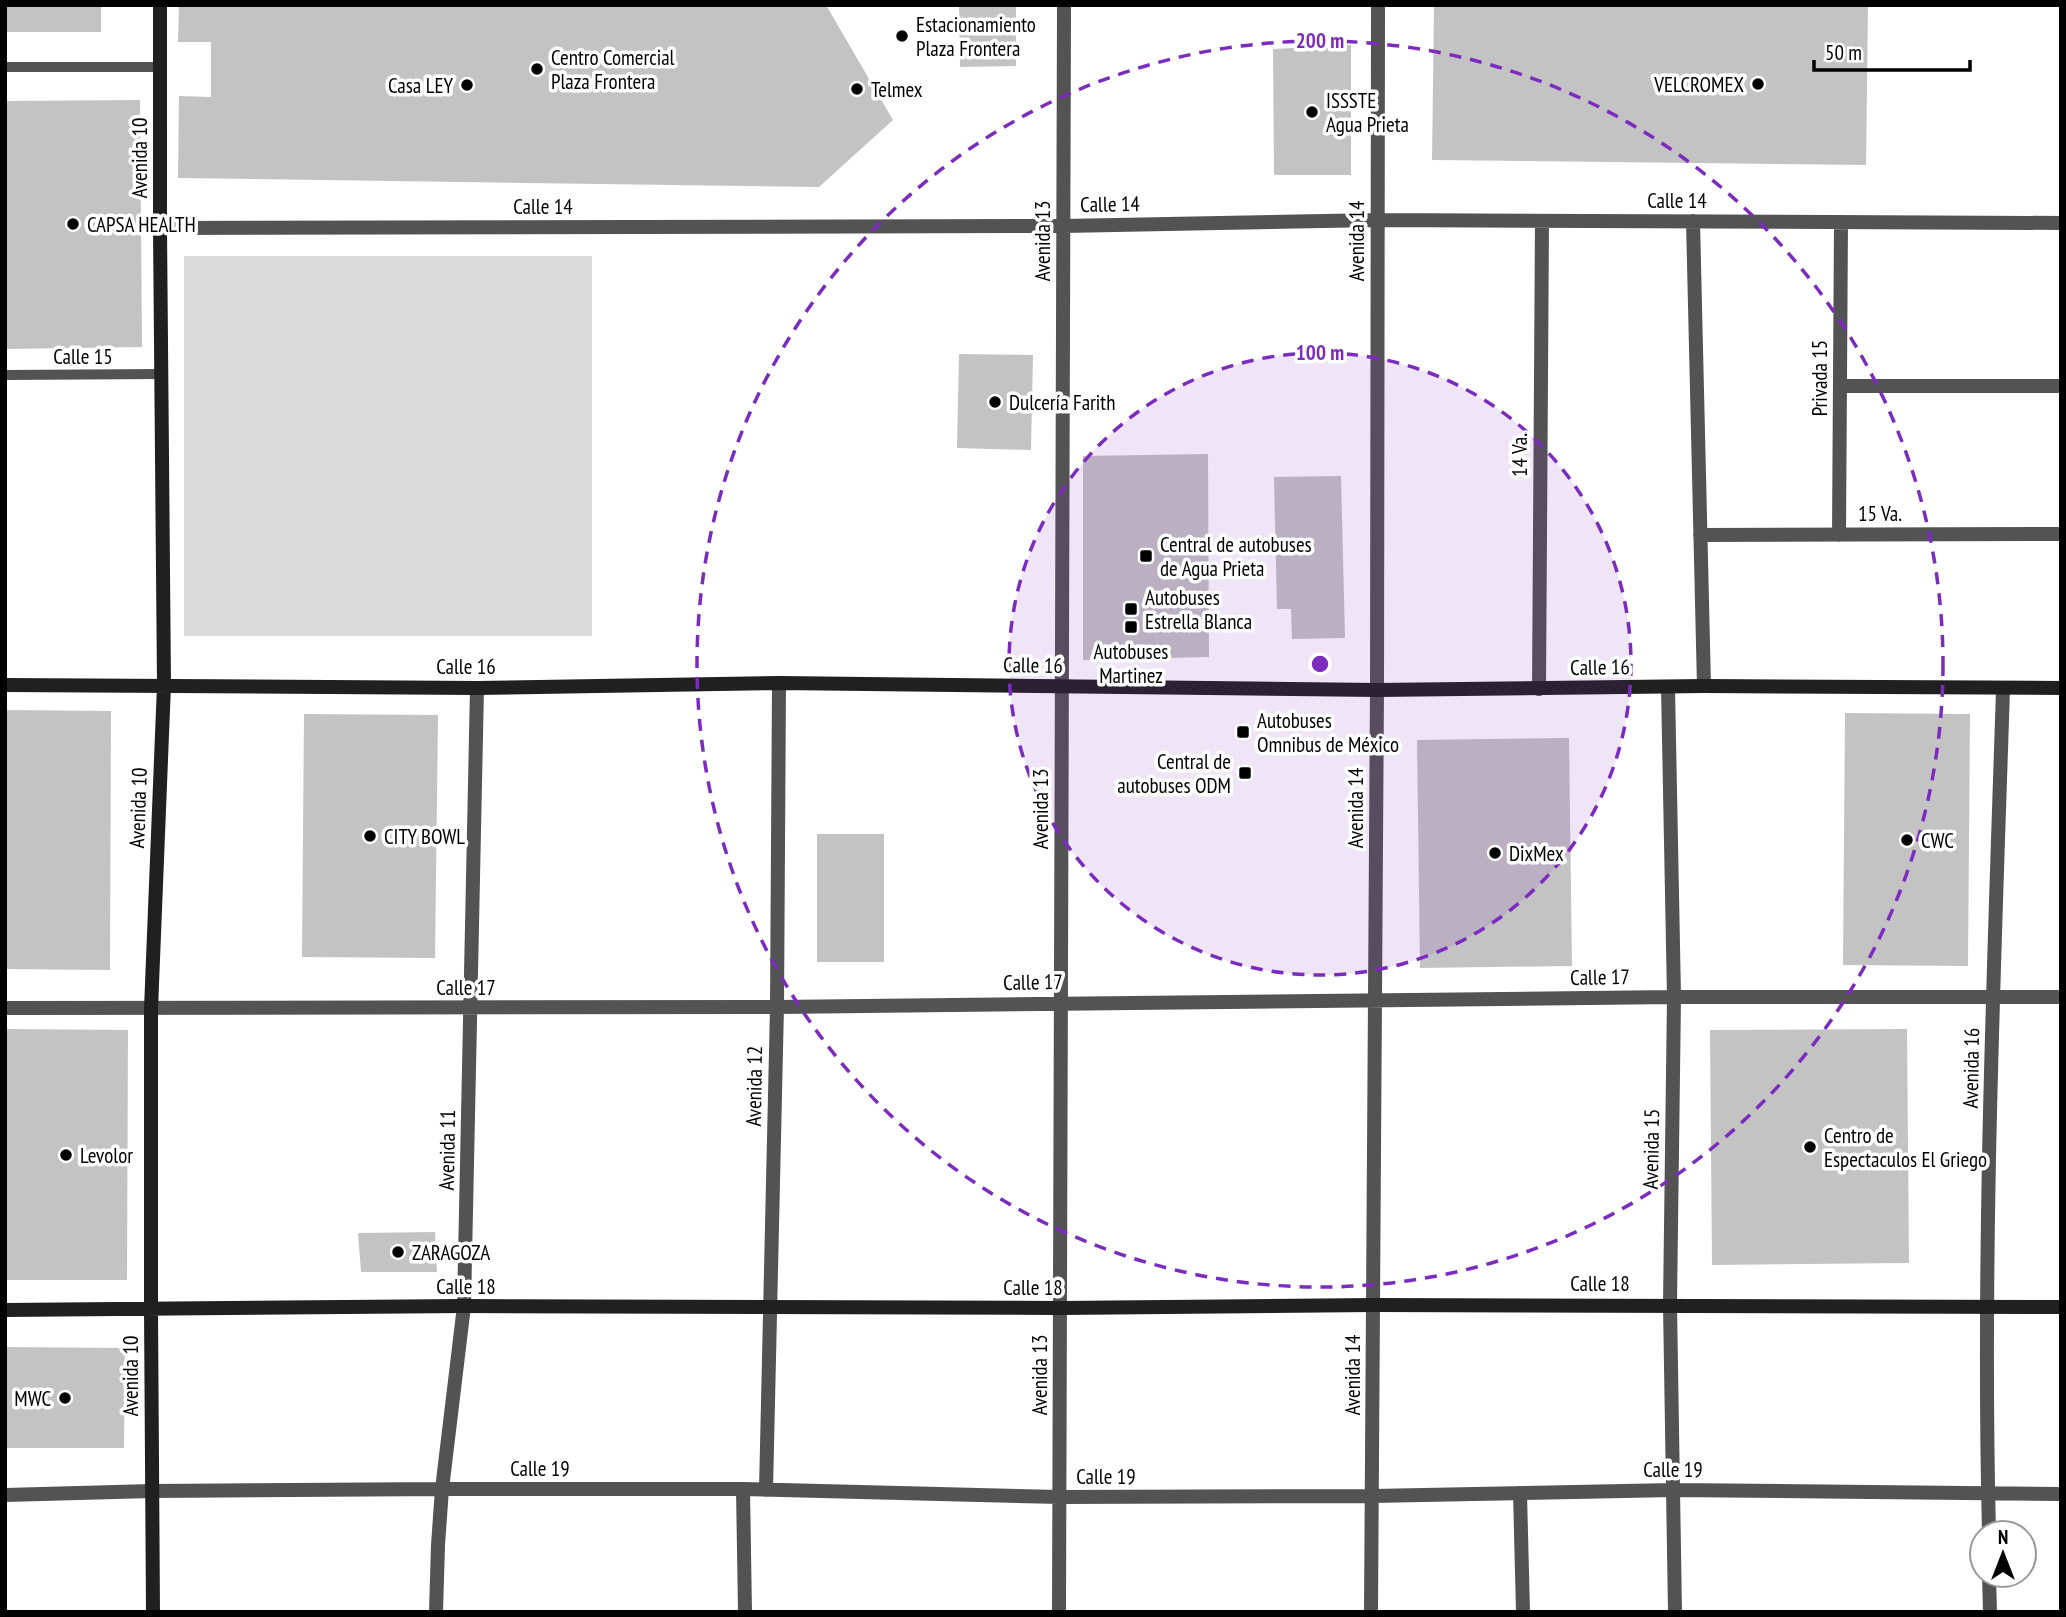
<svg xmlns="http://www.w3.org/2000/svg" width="2066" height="1617" font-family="'PT Sans Narrow',sans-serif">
  <rect width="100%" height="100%" fill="#fff"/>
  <path fill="#dadada" d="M184 256H592V636H184Z"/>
  <path fill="#c3c3c3" d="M5 5H101V32H5Z
    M179 5H826L893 120 819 187 178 178 179 96 211 97V42H178Z
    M959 5H1016V66L960 67Z
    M1434 5H1868L1866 165 1432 160Z
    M1351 45V175H1274L1273 49Z
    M140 100 142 347 5 349V101Z
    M959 354 1033 355 1031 450 957 448Z
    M1208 454 1209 657 1083 660V456Z
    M1341 476 1345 638 1292 639 1291 609H1277L1274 477Z
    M5 710 111 711 110 970 5 969Z
    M1845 713 1970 714 1968 966 1843 965Z
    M304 714 438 715 435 958 302 957Z
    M1569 738 1572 966 1420 968 1417 740Z
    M817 834H884V962H817Z
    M5 1029 128 1030 127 1280H5Z
    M1907 1029 1909 1263 1712 1265 1710 1030Z
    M435 1232 437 1272H361L358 1233Z
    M5 1347 125 1348 124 1448H5Z"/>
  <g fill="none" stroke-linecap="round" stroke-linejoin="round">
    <path stroke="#535353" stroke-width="10" d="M5 67H160
      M5 375 161 374"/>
    <path stroke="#535353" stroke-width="14" d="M1693 221 1704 686
      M160 228 1063 226 1377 220 2061 223
      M1840 386H2061
      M1700 535 2061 534
      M1839 535 1841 222
      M1668 687 1674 997 1670 1304 1675 1612
      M1539 689 1542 221
      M5 1008 777 1007 1674 997H2061
      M743 1489 745 1612
      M766 1490 777 1007 779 683
      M1520 1493 1523 1612
      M5 1495 152 1491 442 1489H743L1060 1497 1372 1496 1674 1490 2061 1494
      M1989 1533C1982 1252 1994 970 2003 689
      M1989 1575 1990 1612
      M436 1612 438 1545 442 1489 464 1306 477 688
      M1059 1612 1064 5
      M1371 1612 1377 690 1378 5"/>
    <path stroke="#202020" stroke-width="14" d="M5 685 477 688 779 683 1377 690 1704 686 2061 688
      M5 1310 464 1306 1060 1308 1373 1305 2061 1307
      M153 1612 151 1310V1009L164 685 160 228V5"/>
  </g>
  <circle cx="1320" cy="664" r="311" fill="#7b2cbf" fill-opacity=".12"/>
  <g fill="none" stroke="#7b2cbf" stroke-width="3.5" stroke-dasharray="12 9">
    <circle cx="1320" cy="664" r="311"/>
    <circle cx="1320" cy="664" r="623"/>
  </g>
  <g fill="#000" stroke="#fff" stroke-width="2.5">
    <circle cx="902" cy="36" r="7"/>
    <circle cx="537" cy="69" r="7"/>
    <circle cx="1758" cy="84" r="7"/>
    <circle cx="467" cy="85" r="7"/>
    <circle cx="857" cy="89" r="7"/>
    <circle cx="1312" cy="112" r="7"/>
    <circle cx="73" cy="224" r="7"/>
    <circle cx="995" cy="402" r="7"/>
    <rect x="1139" y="549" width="14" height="14" rx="3.5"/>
    <rect x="1124" y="602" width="14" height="14" rx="3.5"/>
    <rect x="1124" y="620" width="14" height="14" rx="3.5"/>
    <rect x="1236" y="725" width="14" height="14" rx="3.5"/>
    <rect x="1238" y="766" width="14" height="14" rx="3.5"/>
    <circle cx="370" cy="836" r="7"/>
    <circle cx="1907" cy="840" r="7"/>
    <circle cx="1495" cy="853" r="7"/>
    <circle cx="1810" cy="1147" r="7"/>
    <circle cx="66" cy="1155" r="7"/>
    <circle cx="398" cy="1252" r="7"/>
    <circle cx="65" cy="1398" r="7"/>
  </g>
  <g text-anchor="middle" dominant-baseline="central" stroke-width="7" stroke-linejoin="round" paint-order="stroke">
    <g font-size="21" fill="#000" stroke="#fff" text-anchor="start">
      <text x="916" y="24">Estacionamiento<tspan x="916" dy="24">Plaza Frontera</tspan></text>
      <text x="551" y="57">Centro Comercial<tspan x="551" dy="24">Plaza Frontera</tspan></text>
      <text x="1744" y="84" text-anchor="end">VELCROMEX</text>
      <text x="453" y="85" text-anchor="end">Casa LEY</text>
      <text x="871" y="89">Telmex</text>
      <text x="1326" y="100">ISSSTE<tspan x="1326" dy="24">Agua Prieta</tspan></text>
      <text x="87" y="224">CAPSA HEALTH</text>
      <text x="1009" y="402">Dulcería Farith</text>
      <text x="1160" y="544">Central de autobuses<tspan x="1160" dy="24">de Agua Prieta</tspan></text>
      <text x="1145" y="597">Autobuses<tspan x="1145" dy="24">Estrella Blanca</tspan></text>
      <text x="1131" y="651" text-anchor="middle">Autobuses<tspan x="1131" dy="24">Martinez</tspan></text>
      <text x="1257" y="720">Autobuses<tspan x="1257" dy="24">Omnibus de México</tspan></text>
      <text x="1231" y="761" text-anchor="end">Central de<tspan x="1231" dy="24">autobuses ODM</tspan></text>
      <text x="384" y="836">CITY BOWL</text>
      <text x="1921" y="840">CWC</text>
      <text x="1509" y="853">DixMex</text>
      <text x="1824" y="1135">Centro de<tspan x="1824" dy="24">Espectaculos El Griego</tspan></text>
      <text x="80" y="1155">Levolor</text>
      <text x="412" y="1252">ZARAGOZA</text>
      <text x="51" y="1398" text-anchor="end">MWC</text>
    </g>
    <g font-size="21" fill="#000" stroke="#fff">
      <text transform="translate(139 158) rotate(-90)">Avenida 10</text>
      <text x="1677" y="200">Calle 14</text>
      <text transform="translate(1110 204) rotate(-1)">Calle 14</text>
      <text x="543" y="206">Calle 14</text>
      <text transform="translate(1042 241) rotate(-90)">Avenida 13</text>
      <text transform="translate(1356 241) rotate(-90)">Avenida 14</text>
      <text x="83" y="356">Calle 15</text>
      <text transform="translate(1819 378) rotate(-90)">Privada 15</text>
      <text transform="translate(1519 455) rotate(-90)">14 Va.</text>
      <text x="1880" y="513">15 Va.</text>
      <text transform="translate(1033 665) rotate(1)">Calle 16</text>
      <text x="466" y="666">Calle 16</text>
      <text transform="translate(1600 667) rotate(-1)">Calle 16</text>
      <text transform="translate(138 808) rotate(-88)">Avenida 10</text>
      <text transform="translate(1355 808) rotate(-90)">Avenida 14</text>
      <text transform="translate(1040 809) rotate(-90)">Avenida 13</text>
      <text transform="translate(1600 977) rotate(-1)">Calle 17</text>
      <text transform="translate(1033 982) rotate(-1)">Calle 17</text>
      <text x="466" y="987">Calle 17</text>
      <text transform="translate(1971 1068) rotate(-89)">Avenida 16</text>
      <text transform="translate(754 1086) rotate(-89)">Avenida 12</text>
      <text transform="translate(1651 1149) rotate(-89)">Avenida 15</text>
      <text transform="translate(447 1150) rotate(-89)">Avenida 11</text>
      <text x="1600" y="1283">Calle 18</text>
      <text x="466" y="1286">Calle 18</text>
      <text x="1033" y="1287">Calle 18</text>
      <text transform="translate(1039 1375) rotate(-90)">Avenida 13</text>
      <text transform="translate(1352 1375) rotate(-90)">Avenida 14</text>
      <text transform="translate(130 1376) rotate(-90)">Avenida 10</text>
      <text x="540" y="1468">Calle 19</text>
      <text x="1673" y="1469">Calle 19</text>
      <text x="1106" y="1476">Calle 19</text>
    </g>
  </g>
  <circle cx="1320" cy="664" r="10" fill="#7b2cbf" stroke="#fff" stroke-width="3.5"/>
  <g font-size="21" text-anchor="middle" font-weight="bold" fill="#7b2cbf" stroke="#fff" stroke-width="7" stroke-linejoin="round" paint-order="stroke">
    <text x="1320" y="48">200 m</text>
    <text x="1320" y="360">100 m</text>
  </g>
  <rect width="2066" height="1617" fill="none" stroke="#000000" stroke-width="14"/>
  <g transform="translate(2003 1554)"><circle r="33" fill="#ffffff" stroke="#999999" stroke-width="2"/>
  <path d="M0-5L12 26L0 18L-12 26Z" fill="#000000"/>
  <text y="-10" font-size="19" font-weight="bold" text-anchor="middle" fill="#000000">N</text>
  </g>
  <path d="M1814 60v10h156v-10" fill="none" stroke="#000000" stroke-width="3.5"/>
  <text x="1825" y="60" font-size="21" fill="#000000" stroke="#ffffff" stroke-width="5" paint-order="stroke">50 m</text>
</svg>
